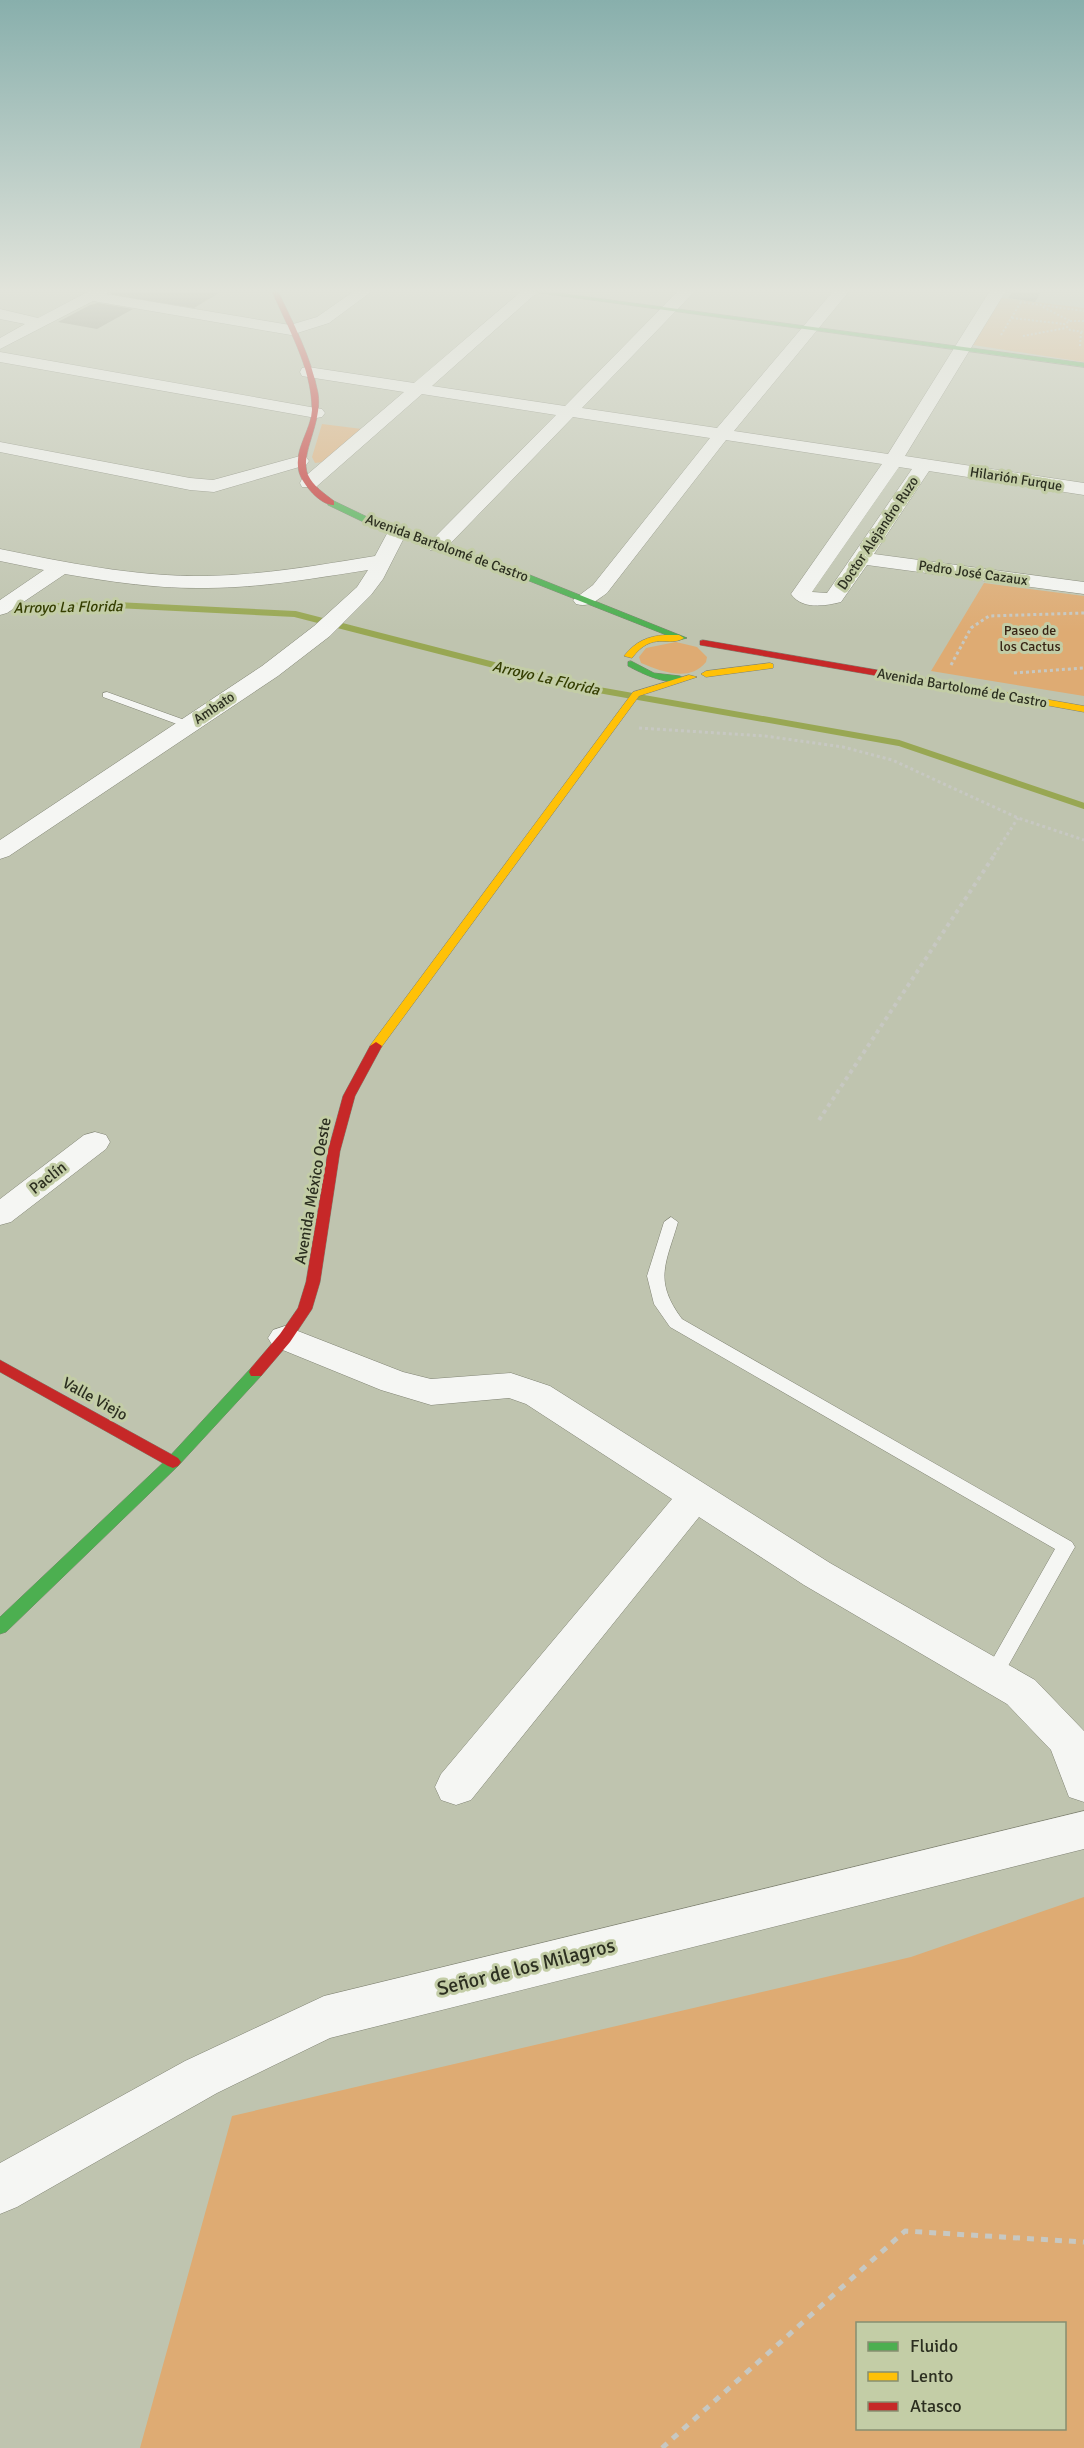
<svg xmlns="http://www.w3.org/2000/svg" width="1084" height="2448" font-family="Signika,sans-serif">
  <rect width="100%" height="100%" fill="#bfc4af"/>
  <path fill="#deab73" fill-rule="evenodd" d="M1001 298 1084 308V362L973 345 972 341Z
    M322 424 362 429 323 462 315 463 312 457Z
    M984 583 1084 596V696L931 671Z
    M676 642 697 647 707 657 706 662C689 683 661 671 641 663L639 657 646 648Z
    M1084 1897V2448H140L232 2116 911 1957ZM858 2324H1064V2428H858Z"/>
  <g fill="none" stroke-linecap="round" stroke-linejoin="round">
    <path stroke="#98a753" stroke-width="6" d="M0 607 116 605 295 614 576 686 899 743 1084 806"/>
  </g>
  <path fill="#7e7f6c" d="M118 289H214L224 290 194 308 112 295 111 292Z
    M1014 289H1043L1035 302 1008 298Z
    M98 303 133 309 97 329 58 322 90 305Z"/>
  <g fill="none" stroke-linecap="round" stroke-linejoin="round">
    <defs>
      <path id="lane" d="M107 692 193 723 194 725 193 727H185L103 697V693Z
        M671 1217 678 1222C666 1264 653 1280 682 1319L1072 1542 1075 1547 1072 1552 999 1682 992 1684 985 1682 983 1676 1055 1549 670 1327 654 1304 647 1276 664 1222Z"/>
      <path id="street" d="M93 289H112L106 294 290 325 317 317 357 289H375L329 323 291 335 93 301 0 349V338L25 324 0 319V309L38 318Z
        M524 289H541L432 386 565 406 680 289H697L582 408 717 428 835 289H851L734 431 888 454 991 289H1007L905 456 1084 483V495L929 471 874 554 1084 582V594L867 565 841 602C825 606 802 610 791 594L882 464 726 440 607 593C597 600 589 608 576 604L573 600 593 585 710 438 573 417 444 550H430L427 546 430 542 556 415 422 394 316 487H302L300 483 302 479 404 392 308 377 302 376 300 372 302 368 308 367 414 383ZM899 467 912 469 827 593 812 592Z
        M0 352 316 408 322 409 325 413 322 417 316 418 0 362Z
        M0 442 190 478 213 480 300 456 306 457 309 461 306 465 214 492 190 490 0 452Z
        M397 526 404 528 407 532 383 579 371 595 330 636 278 676 9 856 0 859V840L262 666 314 626 357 587 368 570C315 578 261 588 207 588 159 589 112 582 65 574L7 613 0 615V600L44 570 0 561V549C68 563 137 577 207 576 264 575 319 565 375 556L390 528Z
        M95 1132 106 1135 110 1142 106 1149 11 1222 0 1225V1199L84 1135Z
        M285 1326 403 1372 431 1379 511 1373 550 1386 830 1563 1035 1680 1084 1731V1802L1069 1797 1051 1750 1007 1704 804 1585 699 1517 471 1800 456 1805 441 1800 435 1787 441 1774 672 1499 526 1404 509 1398 431 1405 381 1390 273 1346 268 1338 273 1330Z
        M1084 1811V1849L330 2038 217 2093 17 2207 0 2214V2163L185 2061 324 1996Z"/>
      <path id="fast" d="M511 289H528L1084 363V367Z
        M328 501H334L384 525 520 571 687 638 679 640 514 575 378 529 328 505Z
        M631 661 654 673 680 676 685 679C671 688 641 673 628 666V662Z
        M256 1367 261 1368 263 1372 261 1376 178 1466 6 1632 0 1634V1617L168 1458 251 1368Z"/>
      <path id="slow" d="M665 635H679L684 638C668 648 653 630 632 658L624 656C635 642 647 636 665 635Z
        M770 663 773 664V668L706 677 701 674 706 671Z
        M689 675 697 677 639 696 380 1049H372L370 1046 372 1043 633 692Z
        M982 688 1084 706V712L979 693 977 691Z"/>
      <path id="jam" d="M271 289H277C293 323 311 356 318 393 323 423 299 454 308 475 313 486 325 494 334 501V505C321 506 302 484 299 472 293 450 311 431 312 410 312 367 287 327 271 289Z
        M703 640 982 688 987 691 982 694 700 645V641Z
        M376 1042 382 1046 355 1096 340 1151 320 1282 312 1309 290 1342 261 1376H251L249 1372 251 1368 280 1334 298 1308 306 1282 328 1151 343 1096 370 1046Z
        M0 1360 178 1458 181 1462 178 1466 173 1468 168 1466 0 1372Z"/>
    </defs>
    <use href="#lane" stroke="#7f8272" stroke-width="1"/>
    <use href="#street" stroke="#7f8272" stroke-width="1"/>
    <use href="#fast" stroke="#7f8272" stroke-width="1"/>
    <use href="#slow" stroke="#7f8272" stroke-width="1"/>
    <use href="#jam" stroke="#7f8272" stroke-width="1"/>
    <path stroke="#c7c8c2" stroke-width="2" stroke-dasharray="2 2" stroke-linecap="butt" d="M1020 302 1084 311
      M1043 307 1070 321
      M1012 318 1064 324
      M1084 321H1070L1064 324 1070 330 1084 332
      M1001 335 1021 302
      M1023 336 1066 328
      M1080 346 1081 332"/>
    <path stroke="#c7c8c2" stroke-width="3" stroke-dasharray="3 3" stroke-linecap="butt" d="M951 665 971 628 989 616 1084 613
      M1014 673 1084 668
      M639 728 765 736 843 747 892 760 1018 818 1084 840
      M994 855 1018 818"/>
    <path stroke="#c7c8c2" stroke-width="4" stroke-dasharray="4 4" stroke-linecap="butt" d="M819 1120 995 854"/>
    <path stroke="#c7c8c2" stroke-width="5" stroke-dasharray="7 7" stroke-linecap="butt" d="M662 2448 905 2231 1084 2242"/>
    <use href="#lane" fill="#f5f6f3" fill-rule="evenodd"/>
    <use href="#street" fill="#f5f6f3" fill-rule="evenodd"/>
    <use href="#fast" fill="#4caf50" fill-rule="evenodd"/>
    <use href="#slow" fill="#ffc107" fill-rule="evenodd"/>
    <use href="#jam" fill="#c62828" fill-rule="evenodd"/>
  </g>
  <linearGradient id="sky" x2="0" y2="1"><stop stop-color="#88afac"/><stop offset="0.46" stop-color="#e2e4db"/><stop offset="1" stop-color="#e2e4db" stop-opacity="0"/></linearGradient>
  <rect width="1084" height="632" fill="url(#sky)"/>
  <g text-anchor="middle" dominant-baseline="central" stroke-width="6" stroke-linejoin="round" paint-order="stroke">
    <g font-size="14" fill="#2c2f20" stroke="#c3cda6">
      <text transform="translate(1016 479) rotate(9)">Hilarión Furque</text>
      <text transform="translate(878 533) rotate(-56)">Doctor Alejandro Ruzo</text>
      <text transform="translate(447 548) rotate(20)">Avenida Bartolomé de Castro</text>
      <text transform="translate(973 573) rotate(8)">Pedro José Cazaux</text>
      <text transform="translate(962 688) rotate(10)">Avenida Bartolomé de Castro</text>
      <text transform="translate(214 708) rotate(-34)">Ambato</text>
    </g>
    <g font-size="14" fill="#382515" stroke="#c3cda6">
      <text x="1030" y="630">Paseo de<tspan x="1030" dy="16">los Cactus</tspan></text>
    </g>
    <g font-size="15" font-style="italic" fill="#343d00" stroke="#c3cda6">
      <text transform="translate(68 607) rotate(-1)">Arroyo La Florida</text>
      <text transform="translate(546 678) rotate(13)">Arroyo La Florida</text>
    </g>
    <g font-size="16" fill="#2c2f20" stroke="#c3cda6">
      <text transform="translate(48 1178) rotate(-38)">Paclín</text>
      <text transform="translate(313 1191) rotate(-80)">Avenida México Oeste</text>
      <text transform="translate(95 1399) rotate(29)">Valle Viejo</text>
    </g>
    <g font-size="20" fill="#2c2f20" stroke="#c3cda6">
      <text transform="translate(526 1967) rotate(-14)">Señor de los Milagros</text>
    </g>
  </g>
  <rect x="856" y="2322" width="210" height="108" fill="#c3cda6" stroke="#878e70" stroke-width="1.5"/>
  <rect x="868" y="2342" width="30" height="9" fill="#4caf50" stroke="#878e70" stroke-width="1.5"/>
  <text x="910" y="2352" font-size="18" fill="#2c2f20">Fluido</text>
  <rect x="868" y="2372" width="30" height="9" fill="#ffc107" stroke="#878e70" stroke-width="1.5"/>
  <text x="910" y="2382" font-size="18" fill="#2c2f20">Lento</text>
  <rect x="868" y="2402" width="30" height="9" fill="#c62828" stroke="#878e70" stroke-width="1.5"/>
  <text x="910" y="2412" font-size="18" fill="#2c2f20">Atasco</text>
</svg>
